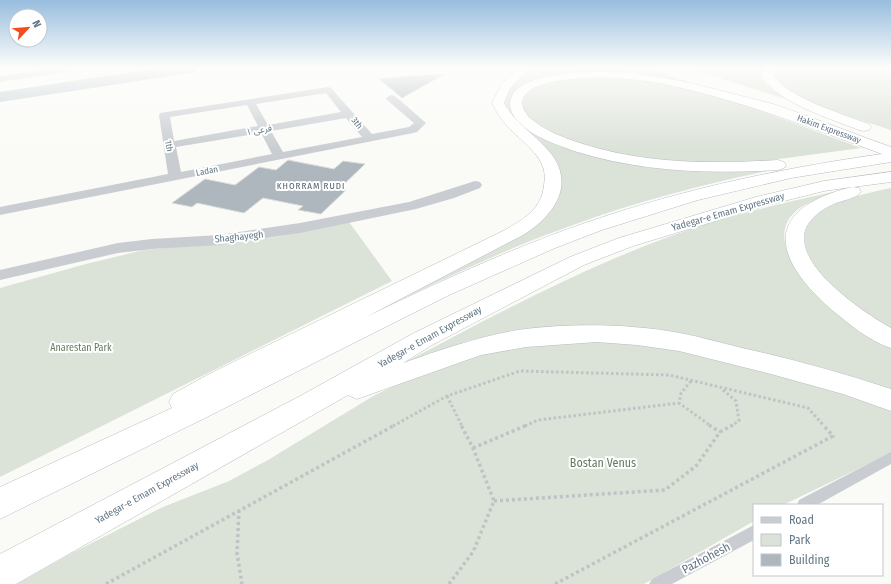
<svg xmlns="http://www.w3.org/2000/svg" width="891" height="584" font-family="'Fira Sans Condensed','Noto Sans Arabic',sans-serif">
  <rect width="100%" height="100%" fill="#fafaf7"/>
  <path fill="#dbe2d8" d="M530 68H648L698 85 676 80 562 75 513 96C509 104 511 109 515 117L600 157 762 169 789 167C718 180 642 200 573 225 507 248 444 279 381 309L541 220C554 208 562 196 561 179L515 122 503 102 507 91Z
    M688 68H766L763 71 761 77 767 85 774 90 801 104Z
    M780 68H891V130L818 106 794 95 773 78 774 72Z
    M585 76 662 81 737 102 861 148 757 162 693 165 617 155 574 143 535 124 524 113 521 102 527 91 541 84Z
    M891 188V332C874 320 851 306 837 292 767 223 822 202 891 188Z
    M846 189C819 198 775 208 786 247 787 251 790 256 792 261L891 347V392L757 353 500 334 467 341 387 372C480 323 572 272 671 236 728 215 787 202 846 189Z
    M349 222 392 281 0 477V288L86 264 144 250 276 237Z
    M616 340 702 353 891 407V453L783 505H754V521L644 584H17L72 553 163 507 229 481 268 460 375 395 433 368 501 348Z"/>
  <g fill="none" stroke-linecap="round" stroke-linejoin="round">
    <path fill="#becbcf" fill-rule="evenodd" d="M158 68H198L196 71 191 73 0 102V92Z"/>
  </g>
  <path fill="#adb7bd" stroke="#dcdcd9" d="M445 74 402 98 379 79 406 76Z
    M288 160 334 169 343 161 365 164 340 188 346 190 321 214 298 210 303 206 263 198 244 213 197 203 192 207 172 203 205 179 235 185 259 167 276 170Z"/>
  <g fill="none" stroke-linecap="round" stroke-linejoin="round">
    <defs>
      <path id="trunk" d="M518 68H530L510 88 504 103C515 123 533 133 548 150 577 183 555 215 523 235L366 317C439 282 512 248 588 222 684 189 782 168 882 154 830 135 779 115 727 100 674 84 620 72 565 80 552 82 534 84 525 95 519 102 524 112 530 118 545 131 564 138 583 144 646 164 712 164 778 160L784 162 786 165 784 168 778 170C709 174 641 172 574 151 555 144 533 137 519 122 511 114 507 104 513 94 522 81 542 77 557 75 617 66 668 77 726 92 741 96 758 100 773 104 812 117 852 133 891 147V162L791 178 698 200 602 230 555 248 447 296 203 419 0 519V487L172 408 169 402 173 394 211 373 503 231C523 220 542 209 544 185 546 175 544 165 537 156 521 136 504 129 492 103L501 85Z
        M766 68H777L773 75C787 97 844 115 869 124L871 127 869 130 864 131 859 130C829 118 779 104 761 75Z
        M891 172V182L853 187 859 188 861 192C856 199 842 200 834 204 826 207 820 211 814 217 774 254 864 313 891 328V348C869 341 849 324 832 310 771 257 763 209 852 187L824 191 768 205 633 246 584 265 432 345 403 363C443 349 483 335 525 329 573 323 632 324 680 333 701 337 721 343 742 348 792 359 842 373 891 389V411L843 394 771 374 679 351 637 345 597 342 526 347 481 355 357 399 348 395 16 584H0V554L302 395 414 333 570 257 619 238 756 197 824 181Z"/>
    </defs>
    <use href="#trunk" stroke="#b9bdc1" stroke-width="1"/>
    <path stroke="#c0c3c5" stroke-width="3" stroke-dasharray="2.5 2.5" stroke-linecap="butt" d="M691 381 681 393 679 403 711 426
      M723 390 736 401 739 421 731 426
      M447 396 462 426
      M393 426 447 396 520 371 669 375 808 408 824 426
      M525 426 538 420 679 403"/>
    <path stroke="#c0c3c5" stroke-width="3.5" stroke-dasharray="3 3" stroke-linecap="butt" d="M709 425 720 432
      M473 448 527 425
      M494 501 665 490 696 466 720 432 733 425
      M239 510 237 553 242 584
      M106 584 395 425
      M449 584 473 552 494 501 473 448 461 425
      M555 584 833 436 823 425"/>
    <path fill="#c9cdd1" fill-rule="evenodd" d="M891 452V464L817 505H797L799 500Z
      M754 525V540L672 584H649L652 579Z"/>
    <path fill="#c9cdd1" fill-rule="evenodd" d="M52 68H76L72 71 0 82V76Z
      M328 87 331 88 372 134 409 127 414 123 387 100 386 98 391 95 395 96 426 123 417 132 413 133 0 215V207L168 174 159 115 160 113ZM326 93 341 112 268 125 256 104ZM247 105 258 126 174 141 170 117ZM346 118 362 137 283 152 271 131ZM261 133 272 154 181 172 176 147Z
      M475 181 480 182 482 185 480 188 454 198 416 209 300 233 219 245 152 249 118 253 0 280V270L118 243 152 239 219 235 300 223 409 202Z"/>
    <use href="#trunk" fill="#fff" fill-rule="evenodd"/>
  </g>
  <linearGradient id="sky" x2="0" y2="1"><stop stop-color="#97bdde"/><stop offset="0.45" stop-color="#fdfdfb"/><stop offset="1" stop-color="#fdfdfb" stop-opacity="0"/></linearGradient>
  <rect width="891" height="150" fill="url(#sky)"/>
  <g text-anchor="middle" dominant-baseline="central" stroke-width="4" stroke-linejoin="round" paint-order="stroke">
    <g font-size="9" fill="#627685" stroke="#fff">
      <text transform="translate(357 123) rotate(51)">3th</text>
      <text transform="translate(829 129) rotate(20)">Hakim Expressway</text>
      <text transform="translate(259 130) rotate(-10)">فرعی ۱</text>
      <text transform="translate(169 146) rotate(80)">1th</text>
      <text transform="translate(207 171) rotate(-11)">Ladan</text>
    </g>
    <g font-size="9" letter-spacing="1" fill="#55646f" stroke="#fff">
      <text x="311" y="186">KHORRAM RUDI</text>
    </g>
    <g font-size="10" fill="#627685" stroke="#fff">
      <text transform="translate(728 212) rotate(-16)">Yadegar-e Emam Expressway</text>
      <text transform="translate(239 237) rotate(-6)">Shaghayegh</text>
      <text transform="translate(430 337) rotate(-29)">Yadegar-e Emam Expressway</text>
      <text transform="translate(147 493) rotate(-29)">Yadegar-e Emam Expressway</text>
    </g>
    <g font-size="10" fill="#667b61" stroke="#fff">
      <text x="81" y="348">Anarestan Park</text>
    </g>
    <g font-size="12" fill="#667b61" stroke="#fff">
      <text x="603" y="463">Bostan Venus</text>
    </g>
    <g font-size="12" fill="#627685" stroke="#fff">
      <text transform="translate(706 558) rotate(-28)">Pazhohesh</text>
    </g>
  </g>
  <rect x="753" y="504" width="130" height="72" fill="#ffffff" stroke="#c0c8ce"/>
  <rect x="761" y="517" width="20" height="6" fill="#c9cdd1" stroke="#c0c8ce"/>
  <text x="789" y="524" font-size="12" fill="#627685">Road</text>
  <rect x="761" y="534" width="20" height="12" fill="#dbe2d8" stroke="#c0c8ce"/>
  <text x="789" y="544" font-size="12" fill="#627685">Park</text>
  <rect x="761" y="554" width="20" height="12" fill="#adb7bd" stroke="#c0c8ce"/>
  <text x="789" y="564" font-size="12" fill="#627685">Building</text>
  <g transform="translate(28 28) rotate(64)"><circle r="19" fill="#ffffff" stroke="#c0c8ce"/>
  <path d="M0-3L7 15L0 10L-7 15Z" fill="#f44d1d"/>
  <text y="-6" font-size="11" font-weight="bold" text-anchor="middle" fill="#627685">N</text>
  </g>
</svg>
